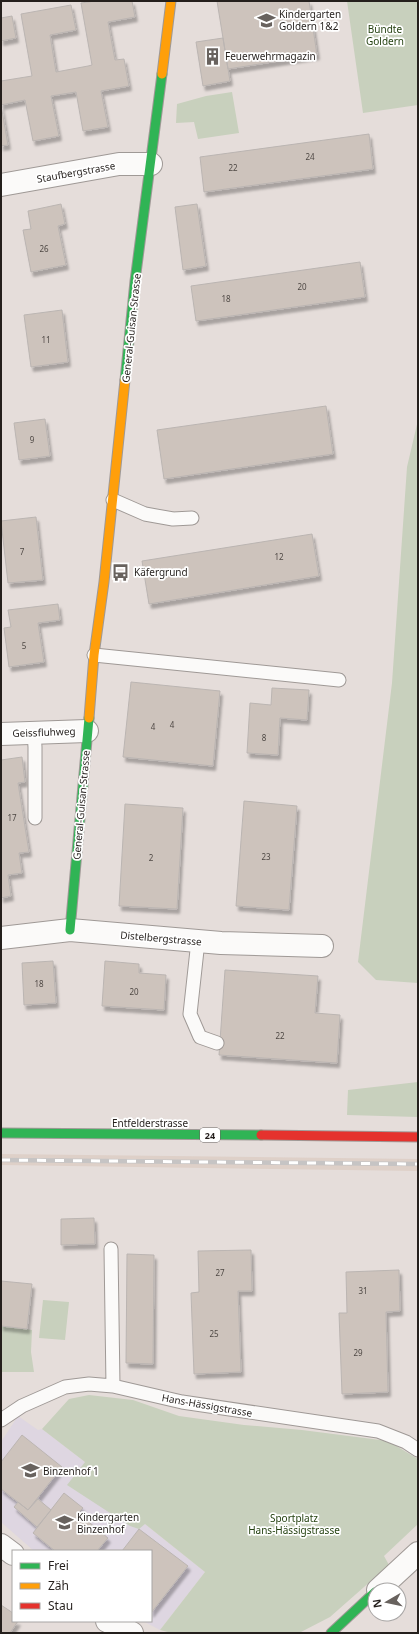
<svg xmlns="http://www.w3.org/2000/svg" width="419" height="1634" font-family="'Noto Sans',sans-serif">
  <defs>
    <filter id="shadow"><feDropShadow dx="2.5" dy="4.5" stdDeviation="1" flood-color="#0004"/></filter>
  </defs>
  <rect width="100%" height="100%" fill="#e5ddda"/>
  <path fill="#ded0c8" d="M1 1154 418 1159V1171L1 1165Z"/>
  <path fill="#ded6e1" d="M18 1416 38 1430 42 1429 85 1462 68 1485 145 1524 205 1572 160 1630 143 1621H151V1551H34L1 1522V1442Z"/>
  <path fill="#c8d0bd" d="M347 1H418V105L363 113Z
    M232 92 239 133 198 139 194 122 176 123 177 104 206 96Z
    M418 420V983L376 980 358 962 392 683 407 467Z
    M418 1082V1117L347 1115 348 1090Z
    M43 1300 69 1302 65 1340 39 1338Z
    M1 1326 32 1330 31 1352 34 1372H1Z
    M89 1395 133 1400 179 1416 244 1425 302 1430 388 1441 418 1459V1524L384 1556 389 1565 330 1617 299 1633H172L160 1630 205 1572 145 1524 139 1529 130 1526 67 1485 85 1462 42 1429 69 1399Z"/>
  <path fill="#cdc3bc" stroke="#bbb5b2" filter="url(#shadow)" d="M95 1H132L135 17 108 22 115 60 124 59 129 86 101 91 108 127 83 131 76 92 51 96 59 136 33 141 25 100 1 105V81L32 76 21 14 71 5 76 30 50 35 56 72 88 66 92 65 81 3Z
    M217 1H309L317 55 228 69Z
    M12 16 16 38 1 41V18Z
    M223 38 230 81 203 86 196 42Z
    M1 105 8 145 1 146Z
    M369 134 373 169 204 192 200 157Z
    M61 204 65 224 58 226 66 265 31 272 23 230 31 229 28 211Z
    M197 204 206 266 183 270 175 207Z
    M360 262 365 297 196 321 191 286Z
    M62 310 68 362 31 367 24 315Z
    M326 406 333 454 164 479 157 430Z
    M45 419 50 456 19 460 14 423Z
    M36 517 43 580 8 583 1 521Z
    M312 534 319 576 149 604 142 561Z
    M58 604 60 620 38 623 44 662 9 667 4 628 11 627 8 610Z
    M131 682 220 691 213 766 123 757Z
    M272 688 309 690 307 720 280 718 278 755 247 753 250 703 271 705Z
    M22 757 25 782 18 783 29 852 19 853 22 873 8 875 11 896 1 898V760Z
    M244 801 297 806 289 910 236 906Z
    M125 804 183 808 177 909 119 906Z
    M53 961 56 1003 24 1005 22 963Z
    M105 961 139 964V973L166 975 164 1010 102 1006Z
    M225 970 318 976 315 1013 340 1015 337 1063 219 1055Z
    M94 1218 95 1244 61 1245V1219Z
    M251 1250 252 1291H238L241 1372 194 1374 191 1293 199 1292 198 1251Z
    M127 1254 154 1255 153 1364 126 1363Z
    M399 1270 400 1311 386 1312 388 1392 342 1394 339 1313H347L346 1272Z
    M1 1281 32 1284 27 1329 1 1326Z
    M22 1435 62 1467 28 1510 1 1489V1462Z
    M64 1493 83 1508 78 1513 108 1538 97 1551H55L33 1533Z
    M38 1499 51 1510 37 1527 14 1507 18 1502 28 1510Z
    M139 1529 188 1566 151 1613V1551H122Z
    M1 1605 13 1613V1621H18L10 1633H1Z"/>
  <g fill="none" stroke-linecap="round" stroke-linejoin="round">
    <defs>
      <path id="lane" d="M113 500 145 514 173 519 192 518
        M94 655 339 680
        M34 733 35 747V818
        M198 941 190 1014 200 1037 217 1043
        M111 1249 113 1386
        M1 1420 22 1406 65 1387 89 1384 113 1386 182 1402 378 1431 406 1442 418 1450"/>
      <path id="street" d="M1 185 119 164H151
        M1 734 87 731
        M1 938 70 930 221 943 322 946
        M1 1545 13 1554
        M378 1590 418 1553
        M107 1621 132 1633"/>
      <path id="fast" d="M125 380 135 281 162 74
        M70 930 89 718
        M1 1133 261 1135
        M331 1633 375 1592"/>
      <path id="slow" d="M162 74 171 1
        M89 718 94 655 104 582 125 380"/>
      <path id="jam" d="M261 1135 418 1137"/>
    </defs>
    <use href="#lane" stroke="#9f9996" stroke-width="15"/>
    <use href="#street" stroke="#9f9996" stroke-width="24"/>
    <use href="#fast" stroke="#9f9996" stroke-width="11"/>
    <use href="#slow" stroke="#9f9996" stroke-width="11"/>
    <use href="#jam" stroke="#9f9996" stroke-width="11"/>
    <use href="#lane" stroke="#fbfaf9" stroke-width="13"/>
    <use href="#street" stroke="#fbfaf9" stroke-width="22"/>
    <use href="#fast" stroke="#30b455" stroke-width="9"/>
    <use href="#slow" stroke="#ff9f0a" stroke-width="9"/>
    <use href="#jam" stroke="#e5322d" stroke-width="9"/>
    <defs>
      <path id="rail" d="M1 1160 418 1164"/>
    </defs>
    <use href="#rail" stroke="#c6c4c4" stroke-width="4.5"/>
    <use href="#rail" stroke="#fff" stroke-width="3" stroke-dasharray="9" stroke-linecap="butt"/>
  </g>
  <defs>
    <symbol id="school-bare" viewBox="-9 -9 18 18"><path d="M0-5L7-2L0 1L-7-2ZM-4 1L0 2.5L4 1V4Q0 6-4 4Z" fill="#68625e" stroke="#fff" stroke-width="2.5" paint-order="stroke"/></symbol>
    <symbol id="building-bare" viewBox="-9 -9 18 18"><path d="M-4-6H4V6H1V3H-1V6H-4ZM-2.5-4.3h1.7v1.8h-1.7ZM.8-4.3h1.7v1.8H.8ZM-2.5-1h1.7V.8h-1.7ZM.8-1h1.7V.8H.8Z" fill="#68625e" stroke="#fff" stroke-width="2.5" paint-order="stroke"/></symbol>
    <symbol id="bus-bare" viewBox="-9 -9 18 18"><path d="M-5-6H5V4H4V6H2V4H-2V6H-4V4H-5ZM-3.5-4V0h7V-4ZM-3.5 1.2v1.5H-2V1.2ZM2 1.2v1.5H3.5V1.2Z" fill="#68625e" stroke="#fff" stroke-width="2.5" paint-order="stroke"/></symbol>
  </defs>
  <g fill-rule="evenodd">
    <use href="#school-bare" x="254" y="8" width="25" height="25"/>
    <use href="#building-bare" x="200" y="44" width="25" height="25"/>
    <use href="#bus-bare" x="108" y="560" width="25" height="25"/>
    <use href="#school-bare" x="18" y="1458" width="25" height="25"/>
    <use href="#school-bare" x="52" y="1510" width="25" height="25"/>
  </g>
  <g text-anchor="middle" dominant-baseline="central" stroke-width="3.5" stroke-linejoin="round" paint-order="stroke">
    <g font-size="8" fill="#4e4844">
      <text x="310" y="156">24</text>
      <text x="233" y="167">22</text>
      <text x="44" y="248">26</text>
      <text x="302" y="286">20</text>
      <text x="226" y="298">18</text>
      <text x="46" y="339">11</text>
      <text x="32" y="439">9</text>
      <text x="22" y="551">7</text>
      <text x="279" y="556">12</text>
      <text x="24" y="645">5</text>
      <text x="172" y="724">4</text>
      <text x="153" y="726">4</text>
      <text x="264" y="737">8</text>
      <text x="12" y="817">17</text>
      <text x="266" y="856">23</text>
      <text x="151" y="857">2</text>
      <text x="39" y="983">18</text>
      <text x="134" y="991">20</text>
      <text x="280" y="1035">22</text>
      <text x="220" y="1272">27</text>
      <text x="363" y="1290">31</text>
      <text x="214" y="1333">25</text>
      <text x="358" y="1352">29</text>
    </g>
    <rect fill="#fff" stroke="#666260" stroke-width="1" x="200" y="1128" width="20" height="14" rx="3"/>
    <g font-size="9" font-weight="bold" fill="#241f1c">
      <text x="210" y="1135">24</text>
    </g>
    <g font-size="10" fill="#241f1c" stroke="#fff" text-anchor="start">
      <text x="279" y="14">Kindergarten<tspan x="279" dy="12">Goldern 1&amp;2</tspan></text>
      <text x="225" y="56">Feuerwehrmagazin</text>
      <text x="134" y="572">Käfergrund</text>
      <text x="43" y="1471">Binzenhof 1</text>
      <text x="77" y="1517">Kindergarten<tspan x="77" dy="12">Binzenhof</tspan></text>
    </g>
    <g font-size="10" fill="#244110" stroke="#fff">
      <text x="385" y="29">Bündte<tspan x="385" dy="12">Goldern</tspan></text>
      <text x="294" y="1518">Sportplatz<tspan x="294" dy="12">Hans-Hässigstrasse</tspan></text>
    </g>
    <g font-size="10" fill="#241f1c" stroke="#fff">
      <text transform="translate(76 172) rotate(-10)">Staufbergstrasse</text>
      <text transform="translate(131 328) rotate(-84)">General-Guisan-Strasse</text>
      <text transform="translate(44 732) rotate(-2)">Geissfluhweg</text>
      <text transform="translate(81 805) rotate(-85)">General-Guisan-Strasse</text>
      <text transform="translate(161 938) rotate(5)">Distelbergstrasse</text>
      <text x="150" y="1123">Entfelderstrasse</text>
      <text transform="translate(207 1405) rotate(10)">Hans-Hässigstrasse</text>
    </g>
  </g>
  <rect width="419" height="1634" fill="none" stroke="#241f1c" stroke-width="4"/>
  <rect x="12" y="1550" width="140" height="72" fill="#ffffff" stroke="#a7a5a4"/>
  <rect x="20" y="1563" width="20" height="6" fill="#30b455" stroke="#a7a5a4"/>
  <text x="48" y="1570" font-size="12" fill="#241f1c">Frei</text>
  <rect x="20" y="1583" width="20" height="6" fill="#ff9f0a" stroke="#a7a5a4"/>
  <text x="48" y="1590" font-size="12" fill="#241f1c">Zäh</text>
  <rect x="20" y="1603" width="20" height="6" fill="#e5322d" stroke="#a7a5a4"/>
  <text x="48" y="1610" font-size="12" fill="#241f1c">Stau</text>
  <g transform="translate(387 1602) rotate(261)"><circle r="19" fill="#ffffff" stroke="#a7a5a4"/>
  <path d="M0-3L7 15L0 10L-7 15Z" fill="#68625e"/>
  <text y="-6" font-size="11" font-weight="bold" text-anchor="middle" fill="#241f1c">N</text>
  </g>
</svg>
